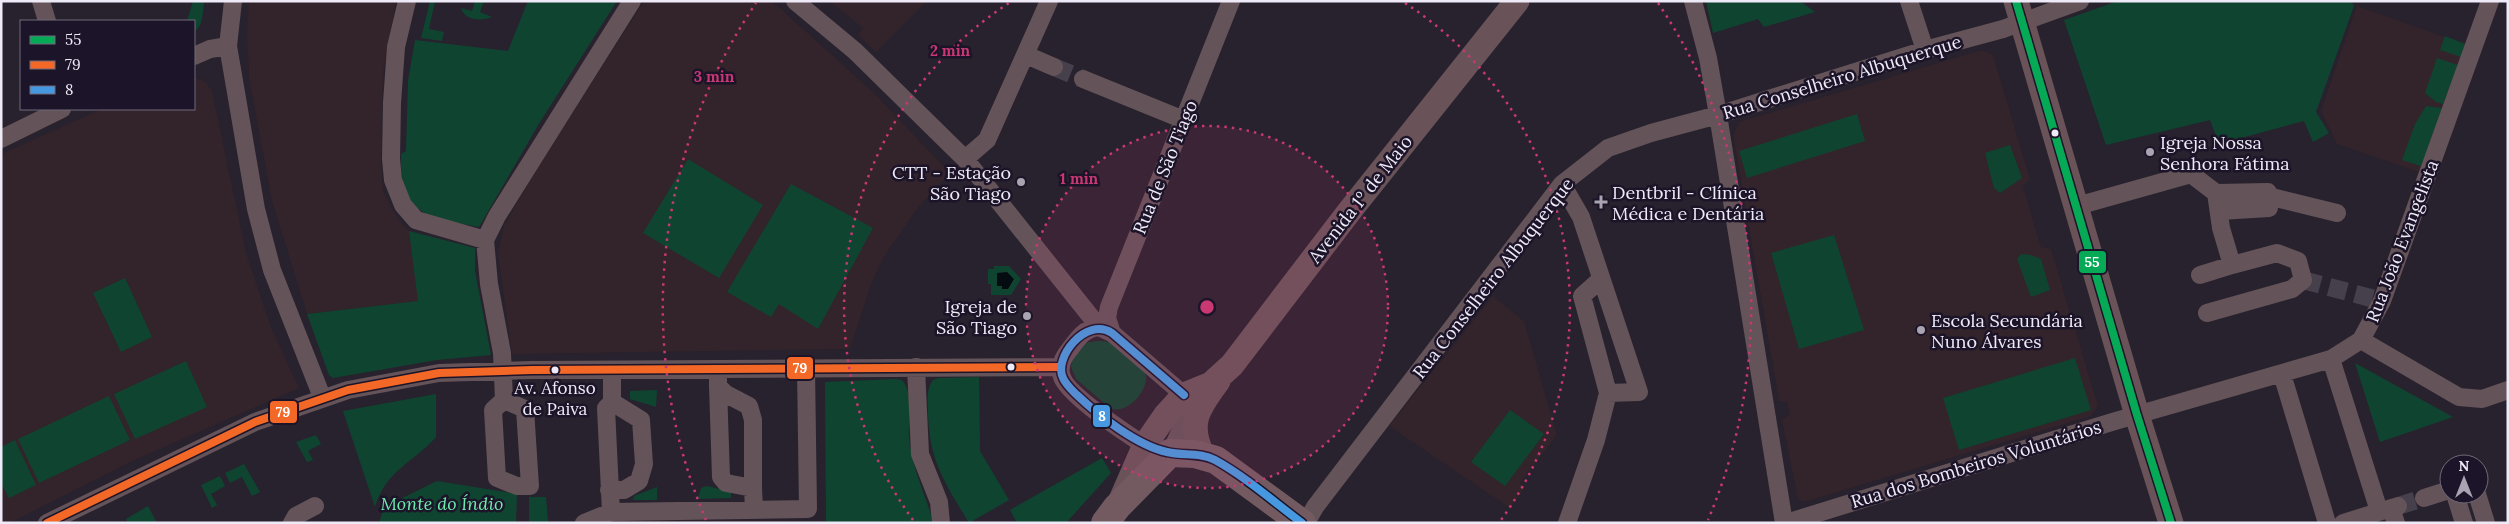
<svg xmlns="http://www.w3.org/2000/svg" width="2509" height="524" font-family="Lora,serif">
  <rect width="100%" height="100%" fill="#27222d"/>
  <path fill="#33232a" d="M249 1H396L383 74 381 161 383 192 398 219 409 231 419 301 307 314 272 201 249 78 247 35Z
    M644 1H772L874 93 950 173 917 209 883 258 872 282 850 349 512 354 498 254 504 226 532 177Z
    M829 1H927L876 52 858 35 863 28Z
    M2357 6 2465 44 2419 172 2337 144 2321 111Z
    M1982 50 1993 55 2030 179 2023 186 2032 218 2041 247 2051 249 2098 406 2091 416 1804 502 1798 499 1782 420 1790 414 1787 402 1779 401 1733 135 1739 122Z
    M194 77 206 82 212 91 246 253 270 325 299 388 128 463 10 523H1V154L102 109H194Z
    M1493 296 1524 321 1557 435 1520 483 1525 487 1510 508 1389 426Z
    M621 520 827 521 826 523H610Z"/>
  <path fill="#0f4530" d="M193 1H204C203 12 203 26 194 32V21H187Z
    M430 1H435L429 29 444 32 442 41 421 38Z
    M475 1H484L480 12 492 17C481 21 465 21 461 8L472 11Z
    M528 1H617L540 122 479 227C429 217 399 216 401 154L406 151 408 81 415 40 508 51Z
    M1706 1H1800L1815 12 1764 27 1758 19 1713 33Z
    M2118 1H2351L2354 6 2316 112 2329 133 2313 142 2304 121 2219 144 2210 120 2106 145 2064 20Z
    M2445 36 2465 44 2461 57 2440 50Z
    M2437 58 2458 65 2443 104 2436 102 2425 93Z
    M2426 106 2442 108 2421 166 2402 160 2415 124Z
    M1857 114 1865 141 1747 178 1739 151Z
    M2010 145 2022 178 2000 193 1994 188 1985 153Z
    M688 159 763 205 719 278 643 233Z
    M791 184 873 228 818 329 779 304 771 317 727 292Z
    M409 231 475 248V271L491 355 437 360 333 378 329 375 307 314 418 301Z
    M1834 235 1864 330 1799 349 1771 253Z
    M2021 254 2031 255 2041 259 2050 290 2031 297 2017 259Z
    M994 266H1009L1021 279 1011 295H991V284H988V269H994Z
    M125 278 152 337 121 352 93 293Z
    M1097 341C1100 341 1106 341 1109 342 1116 345 1146 369 1146 376 1148 392 1125 416 1110 408L1076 379 1071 367 1073 356 1084 343Z
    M2075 358 2091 410 1959 450 1943 398Z
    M186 361 207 407 135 439 114 394Z
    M2355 363 2453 417 2380 442Z
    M979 377 980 451 1009 500 969 523C944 481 929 461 928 411 928 400 926 389 933 380L939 378Z
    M895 379 902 380C914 394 908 420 909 437 911 464 923 489 931 515V523H826L825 382Z
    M657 390 656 407 630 399V391Z
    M436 394V437C413 463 386 470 375 507L343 411Z
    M109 396 130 440 39 483 18 439Z
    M1510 410 1544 434 1505 486 1471 462Z
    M316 435 321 444 308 451 313 460 307 462 296 442Z
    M15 440 36 485 9 498 1 483V447Z
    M1102 458 1111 473 1066 523H1017L1010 510Z
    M244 464 260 492 252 496 242 477 230 483 225 473Z
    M220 476 225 486 211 494 217 505 212 508 201 485Z
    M437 481 517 494 516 523H379L384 507Z
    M707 486 731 492V498L698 499 701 488Z
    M657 487V500H633L634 496Z
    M529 497H546L548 522 529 523Z
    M148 506 157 523H128L126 519Z"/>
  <path fill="#040c12" d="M1007 272 1014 279 1008 289H1002V286H997V273Z"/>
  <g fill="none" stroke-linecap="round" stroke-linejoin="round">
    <path stroke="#45404b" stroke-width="18" stroke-dasharray="18 9" stroke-linecap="butt" d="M1054 67 1083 79
      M2303 280 2382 301
      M2398 506 2424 498"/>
    <path stroke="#645358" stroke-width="18" d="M41 1 47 21
      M233 1 228 46 256 209 272 270 322 397
      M407 1 396 47 392 103 391 159 393 180 403 205 416 220 485 240
      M795 1 855 51 965 159 1099 327
      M1693 1 1708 58 1718 115 1784 523
      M1909 1 1925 50
      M1026 55 1054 67
      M194 56 210 49 228 46
      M1083 79 1184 120
      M1 139 62 109
      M965 159 987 140 1049 1
      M1562 184 1581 217 1639 392 1608 393 1596 440 1567 523
      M2216 193 2268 192 2269 208 2220 211
      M2268 196 2337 213
      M2077 206 2191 174 2216 193 2221 228 2232 265 2277 253 2298 261 2303 280 2292 289 2207 313
      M2200 275 2232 265
      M1601 279 1582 296 1608 393
      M1099 327 1112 333 1184 395C1188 417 1179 435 1170 453 1161 451 1152 449 1144 445 1127 434 1068 395 1062 377 1058 367 1064 356 1070 349 1078 338 1085 328 1099 327Z
      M1112 333 1107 318 1109 307 1231 1
      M2361 340 2459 397 2482 399 2508 390
      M2331 359 2379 511
      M916 367 920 454 939 502 941 523
      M2282 374 2327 523
      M718 379V386L726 394 749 406 753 420V488
      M718 386 721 477 726 483 753 488 754 510
      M504 400 525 409 530 486H517L497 478 493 410 504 400 502 353 489 284 485 240 497 216 632 1
      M609 490H624L639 481 644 464 641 420 612 402
      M2455 494 2464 523
      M2477 494 2486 523
      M2424 498 2449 490
      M2391 508 2396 523
      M611 512 606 408 612 402V370
      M47 523 255 422 348 390 439 373 532 370 1061 367
      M292 523 296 516 315 506
      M584 523 611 512 808 509 806 368
      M1306 523 1315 507 1562 184 1608 148 1651 133 1718 115 1925 50 2003 29 2080 1
      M1786 523 2112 422 2331 359 2361 340 2382 301 2490 1
      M2343 523 2398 506"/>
    <path stroke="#695359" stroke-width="25" d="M2016 1 2137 415 2171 523
      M1203 456C1186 423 1199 407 1218 381
      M1121 500 1145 445 1165 416 1184 395 1211 384 1232 365 1348 213 1517 1"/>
    <path stroke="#735a61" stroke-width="28" d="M1105 523 1117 507 1170 453 1195 454 1216 460 1302 523"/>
    <defs>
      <path id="bus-1" d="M2016 1 2137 415 2171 523"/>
      <path id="bus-2" d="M47 523 255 422 348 390 439 373 532 370 1061 367"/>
      <path id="bus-3" d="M1184 395 1112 333C1086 316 1053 358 1063 378 1066 385 1072 390 1077 395 1099 416 1138 446 1167 452 1183 456 1200 452 1215 460 1246 477 1274 502 1302 523"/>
    </defs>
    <use href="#bus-1" stroke="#1c1428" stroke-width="11"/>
    <use href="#bus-2" stroke="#1c1428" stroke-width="11"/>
    <use href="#bus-3" stroke="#1c1428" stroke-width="11"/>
    <use href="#bus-1" stroke="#06aa56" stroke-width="8"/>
    <use href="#bus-2" stroke="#f36827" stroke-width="8"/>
    <use href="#bus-3" stroke="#4699e1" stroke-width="8"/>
  </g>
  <circle cx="1207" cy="307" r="181" fill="#c93873" fill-opacity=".12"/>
  <g fill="none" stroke="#c93873" stroke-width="2.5" stroke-dasharray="2.5 5">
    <circle cx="1207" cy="307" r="181"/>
    <path d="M913 520A363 363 0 0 1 1009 3M1405 3A363 363 0 0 1 1501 520"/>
    <path d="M706 520A544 544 0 0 1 756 3M1658 3A544 544 0 0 1 1708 520"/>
  </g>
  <g fill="#efeaf8" stroke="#1c1428" stroke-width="2">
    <circle cx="2055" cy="133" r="4.5"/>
    <circle cx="1011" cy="367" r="4.5"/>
    <circle cx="555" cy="370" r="4.5"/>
  </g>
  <g fill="#a9a4b1" stroke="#1c1428" stroke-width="2">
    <circle cx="2150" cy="152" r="5"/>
    <circle cx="1021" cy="182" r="5"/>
    <path d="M1598.5 194.5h5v5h5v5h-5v5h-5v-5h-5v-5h5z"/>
    <circle cx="1027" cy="316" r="5"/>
    <circle cx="1921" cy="330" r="5"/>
  </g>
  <g text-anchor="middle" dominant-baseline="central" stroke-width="5" stroke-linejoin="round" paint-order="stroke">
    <g font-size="17" fill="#efeaf8" stroke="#1c1428">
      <text x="555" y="388">Av. Afonso<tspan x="555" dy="21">de Paiva</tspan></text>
    </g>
    <g font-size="18" fill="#efeaf8" stroke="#1c1428">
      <text transform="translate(1842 77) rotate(-17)">Rua Conselheiro Albuquerque</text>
      <text transform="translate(1165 167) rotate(-68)">Rua de São Tiago</text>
      <text transform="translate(1360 199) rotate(-52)">Avenida 1º de Maio</text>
      <text transform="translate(2402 241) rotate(-69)">Rua João Evangelista</text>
      <text transform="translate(1493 278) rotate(-52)">Rua Conselheiro Albuquerque</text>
      <text transform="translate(1976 464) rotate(-17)">Rua dos Bombeiros Voluntários</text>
    </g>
    <g font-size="18" fill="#efeaf8" stroke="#1c1428" text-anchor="start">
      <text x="2160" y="142">Igreja Nossa<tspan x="2160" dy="21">Senhora Fátima</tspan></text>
      <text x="1011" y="172" text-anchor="end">CTT - Estação<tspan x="1011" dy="21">São Tiago</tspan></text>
      <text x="1612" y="192">Dentbril - Clínica<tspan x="1612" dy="21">Médica e Dentária</tspan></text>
      <text x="1017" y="306" text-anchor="end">Igreja de<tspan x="1017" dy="21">São Tiago</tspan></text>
      <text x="1931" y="320">Escola Secundária<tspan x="1931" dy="21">Nuno Álvares</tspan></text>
    </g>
    <g font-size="18" font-style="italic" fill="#6eecae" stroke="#1c1428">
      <text x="442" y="503">Monte do Índio</text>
    </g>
  </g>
  <circle cx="1207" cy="307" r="8" fill="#c93873" stroke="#1c1428" stroke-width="2.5"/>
  <g font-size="15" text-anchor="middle" font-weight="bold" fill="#c93873" stroke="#1c1428" stroke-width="5" stroke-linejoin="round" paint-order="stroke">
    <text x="950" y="56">2 min</text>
    <text x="714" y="82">3 min</text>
    <text x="1079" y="184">1 min</text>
  </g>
  <g stroke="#1c1428" stroke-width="2">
    <rect x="2078" y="250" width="29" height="24" rx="5" fill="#06aa56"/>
    <rect x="786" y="356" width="28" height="24" rx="5" fill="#f36827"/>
    <rect x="269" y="400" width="29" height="24" rx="5" fill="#f36827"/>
    <rect x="1092" y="404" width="19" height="24" rx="5" fill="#4699e1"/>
  </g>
  <g font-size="14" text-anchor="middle" font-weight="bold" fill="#fff">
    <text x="2092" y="267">55</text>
    <text x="800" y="373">79</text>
    <text x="283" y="417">79</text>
    <text x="1102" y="421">8</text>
  </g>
  <rect width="2509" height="524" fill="none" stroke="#efeaf8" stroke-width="5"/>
  <rect x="20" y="20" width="175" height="90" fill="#1c1428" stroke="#706a7b"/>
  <rect x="30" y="36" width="25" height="8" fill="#06aa56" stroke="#706a7b"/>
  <text x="65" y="45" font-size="15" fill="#efeaf8">55</text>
  <rect x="30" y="61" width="25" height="8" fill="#f36827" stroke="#706a7b"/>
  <text x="65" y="70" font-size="15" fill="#efeaf8">79</text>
  <rect x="30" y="86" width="25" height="8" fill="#4699e1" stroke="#706a7b"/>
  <text x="65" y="95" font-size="15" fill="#efeaf8">8</text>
  <g transform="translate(2464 479)"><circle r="24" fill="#1c1428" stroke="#706a7b"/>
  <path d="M0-4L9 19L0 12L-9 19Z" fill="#a9a4b1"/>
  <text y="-8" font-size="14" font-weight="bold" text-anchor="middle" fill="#efeaf8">N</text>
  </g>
</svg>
